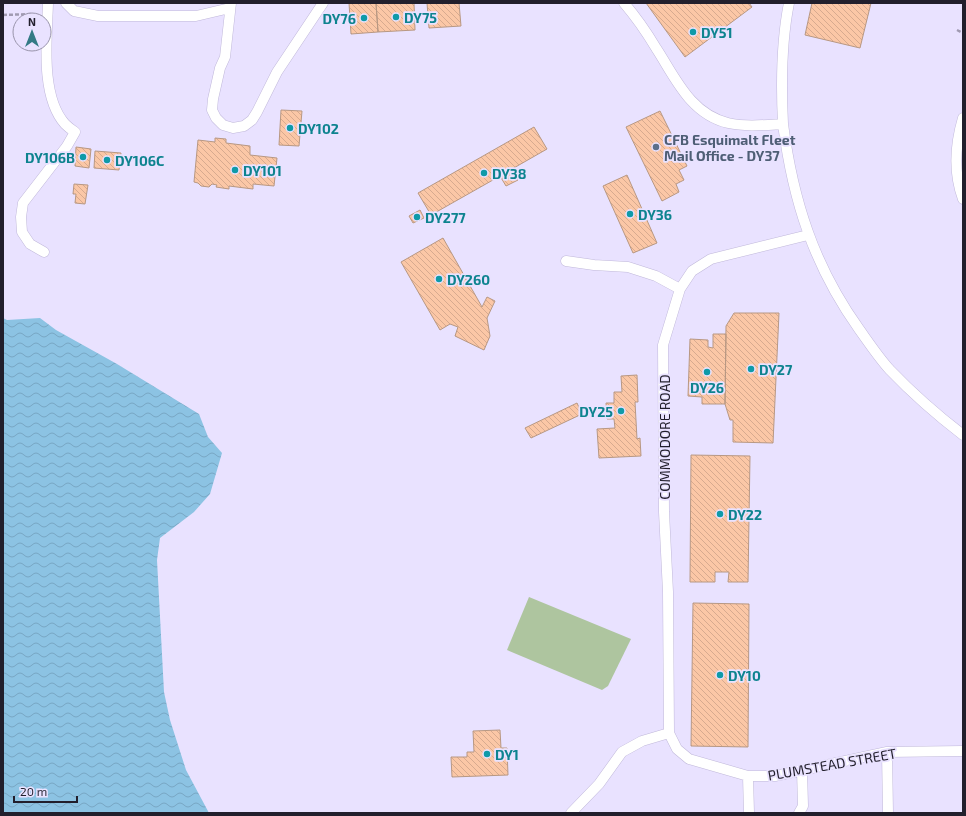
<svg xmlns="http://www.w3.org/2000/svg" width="966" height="816" font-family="'Exo 2',sans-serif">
  <defs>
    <pattern id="water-waves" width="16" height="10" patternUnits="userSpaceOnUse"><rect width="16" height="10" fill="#8cc3e3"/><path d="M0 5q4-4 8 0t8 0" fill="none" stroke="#78a7c3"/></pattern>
    <pattern id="building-back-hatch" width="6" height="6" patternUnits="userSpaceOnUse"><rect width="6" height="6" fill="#fbc7a6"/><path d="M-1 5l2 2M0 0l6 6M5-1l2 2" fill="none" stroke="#d7aa8f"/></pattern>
  </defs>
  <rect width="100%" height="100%" fill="#e9e2ff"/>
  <path fill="#aec59f" d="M529 597 631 639 608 686 602 690 507 650Z"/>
  <path fill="url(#water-waves)" d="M3 318 7 320 40 318 56 330 117 364 199 414 208 437 222 453 210 494 194 512 160 538 157 560 164 692 170 720 186 770 209 813H3Z"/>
  <path fill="url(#building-back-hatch)" stroke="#b89883" d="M349 3H376L378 32 351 34Z
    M376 3H414L415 30 378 32Z
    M427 3H459L461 26 429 28Z
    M646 3H749L752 7 685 57Z
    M812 3H871L860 48 805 35Z
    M281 110 302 111 299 146 279 145Z
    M660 111 687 166 679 170 684 180 676 184 679 192 662 201 626 127Z
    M534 127 547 149 512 169 518 180 506 186 500 176 431 215 418 193Z
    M215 138 226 139V143L250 146V155L277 158 274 186 253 184V189L229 186V189L216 187 217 185 212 184 209 187 201 186 198 183 194 182 198 140 215 142Z
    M76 147 91 149 89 168 75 166Z
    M95 151 121 153 119 170 94 168Z
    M627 175 657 243 633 253 603 186Z
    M74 184 88 185 85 204 75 203 76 194H73Z
    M420 210 424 218 413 223 409 216Z
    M443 238 482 307 487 297 495 301 487 318 490 336 484 350 455 336 458 327 450 324 440 330 401 262Z
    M734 313H779L773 443 733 442V420H730L725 404 726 326Z
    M713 334H726L725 404H702V397L688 396 690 339 708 340V347L713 348Z
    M637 375 638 402H635L637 439 640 438 641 456 599 458 597 429 615 428 614 419H607L606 403H614V392H622L621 376Z
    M577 403 582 414 531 438 525 428Z
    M691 455 750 456 748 582H728L729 572H715V582H690Z
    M693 603 749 604 748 747 691 746Z
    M500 730 501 748H507L508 775 452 777 451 757H467V752H474L473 731Z"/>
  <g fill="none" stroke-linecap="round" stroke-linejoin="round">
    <defs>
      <path id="lane" d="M66 3 74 11 98 16H196L230 8
        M231 3 225 57 220 68 213 99 212 110 216 118 223 125 233 128 244 126 252 120 257 112 277 72 323 3
        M624 3C636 17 647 33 656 48 675 77 690 114 728 123 746 127 765 125 783 124 793 201 814 266 859 329 869 343 879 358 890 370 913 394 937 415 963 435
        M963 118C955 145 953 172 963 199
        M783 124C781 84 781 43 789 3
        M808 235 711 259 692 271 680 289 663 345 664 512 668 592 669 733 677 749 689 759 748 776H775L887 752 963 751
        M44 252 30 244 22 232 21 217 23 203 67 146 75 132C72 130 68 127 65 124 40 96 47 38 48 3
        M566 261 594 265 628 267 656 276 680 289
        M887 752 888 813
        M748 776 749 813
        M571 813 599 784 622 752 642 741 669 733
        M799 813 803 806 802 770"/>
    </defs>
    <use href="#lane" stroke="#c0b8da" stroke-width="11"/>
    <path stroke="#a09ab1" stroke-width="2.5" stroke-dasharray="4 2" stroke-linecap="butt" d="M3 15 32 14
      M957 30 963 33"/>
    <use href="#lane" stroke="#fff" stroke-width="10"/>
  </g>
  <g fill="#0f9aa8" stroke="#e9e2ff" stroke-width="1.5">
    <circle cx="396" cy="17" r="4"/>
    <circle cx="364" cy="18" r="4"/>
    <circle cx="693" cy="32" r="4"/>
    <circle cx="290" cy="128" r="4"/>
    <circle cx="83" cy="157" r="4"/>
    <circle cx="107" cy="160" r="4"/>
    <circle cx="235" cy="170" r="4"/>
    <circle cx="484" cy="173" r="4"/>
    <circle cx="630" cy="214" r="4"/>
    <circle cx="417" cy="217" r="4"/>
    <circle cx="439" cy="279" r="4"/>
    <circle cx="751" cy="369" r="4"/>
    <circle cx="707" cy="372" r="4"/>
    <circle cx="621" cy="411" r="4"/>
    <circle cx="720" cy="514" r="4"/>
    <circle cx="720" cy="675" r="4"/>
    <circle cx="487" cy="754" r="4"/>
  </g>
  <circle fill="#5c6f8a" stroke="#e9e2ff" stroke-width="1.5" cx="656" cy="147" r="4"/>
  <g text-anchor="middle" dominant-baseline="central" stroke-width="3.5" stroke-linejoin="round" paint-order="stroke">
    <g font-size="14" font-weight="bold" fill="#0d838f" stroke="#e9e2ff" text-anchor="start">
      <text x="404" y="17">DY75</text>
      <text x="356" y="18" text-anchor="end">DY76</text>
      <text x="701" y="32">DY51</text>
      <text x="298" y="128">DY102</text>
      <text x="75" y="157" text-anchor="end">DY106B</text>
      <text x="115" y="160">DY106C</text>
      <text x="243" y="170">DY101</text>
      <text x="492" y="173">DY38</text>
      <text x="638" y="214">DY36</text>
      <text x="425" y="217">DY277</text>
      <text x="447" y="279">DY260</text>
      <text x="759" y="369">DY27</text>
      <text x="707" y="387" text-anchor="middle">DY26</text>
      <text x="613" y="411" text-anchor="end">DY25</text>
      <text x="728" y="514">DY22</text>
      <text x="728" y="675">DY10</text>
      <text x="495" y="754">DY1</text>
    </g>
    <g font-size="14" font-weight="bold" fill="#4e5e75" stroke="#e9e2ff" text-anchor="start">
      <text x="664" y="139">CFB Esquimalt Fleet<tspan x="664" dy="16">Mail Office - DY37</tspan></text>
    </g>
    <g font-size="14" fill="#221f2c" stroke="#e9e2ff">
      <text transform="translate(664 437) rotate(-90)">COMMODORE ROAD</text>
      <text transform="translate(832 764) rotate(-10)">PLUMSTEAD STREET</text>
    </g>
  </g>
  <rect width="966" height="816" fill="none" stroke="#221f2c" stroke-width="8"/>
  <g transform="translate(32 32)"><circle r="19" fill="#e9e2ff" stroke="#9994ab"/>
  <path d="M0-3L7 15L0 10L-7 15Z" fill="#337a85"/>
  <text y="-6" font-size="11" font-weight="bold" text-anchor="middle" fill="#221f2c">N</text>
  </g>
  <path d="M14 796v6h63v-6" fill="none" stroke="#221f2c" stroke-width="2"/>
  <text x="20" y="796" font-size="12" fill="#221f2c" stroke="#e9e2ff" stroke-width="3" paint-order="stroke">20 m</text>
</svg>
